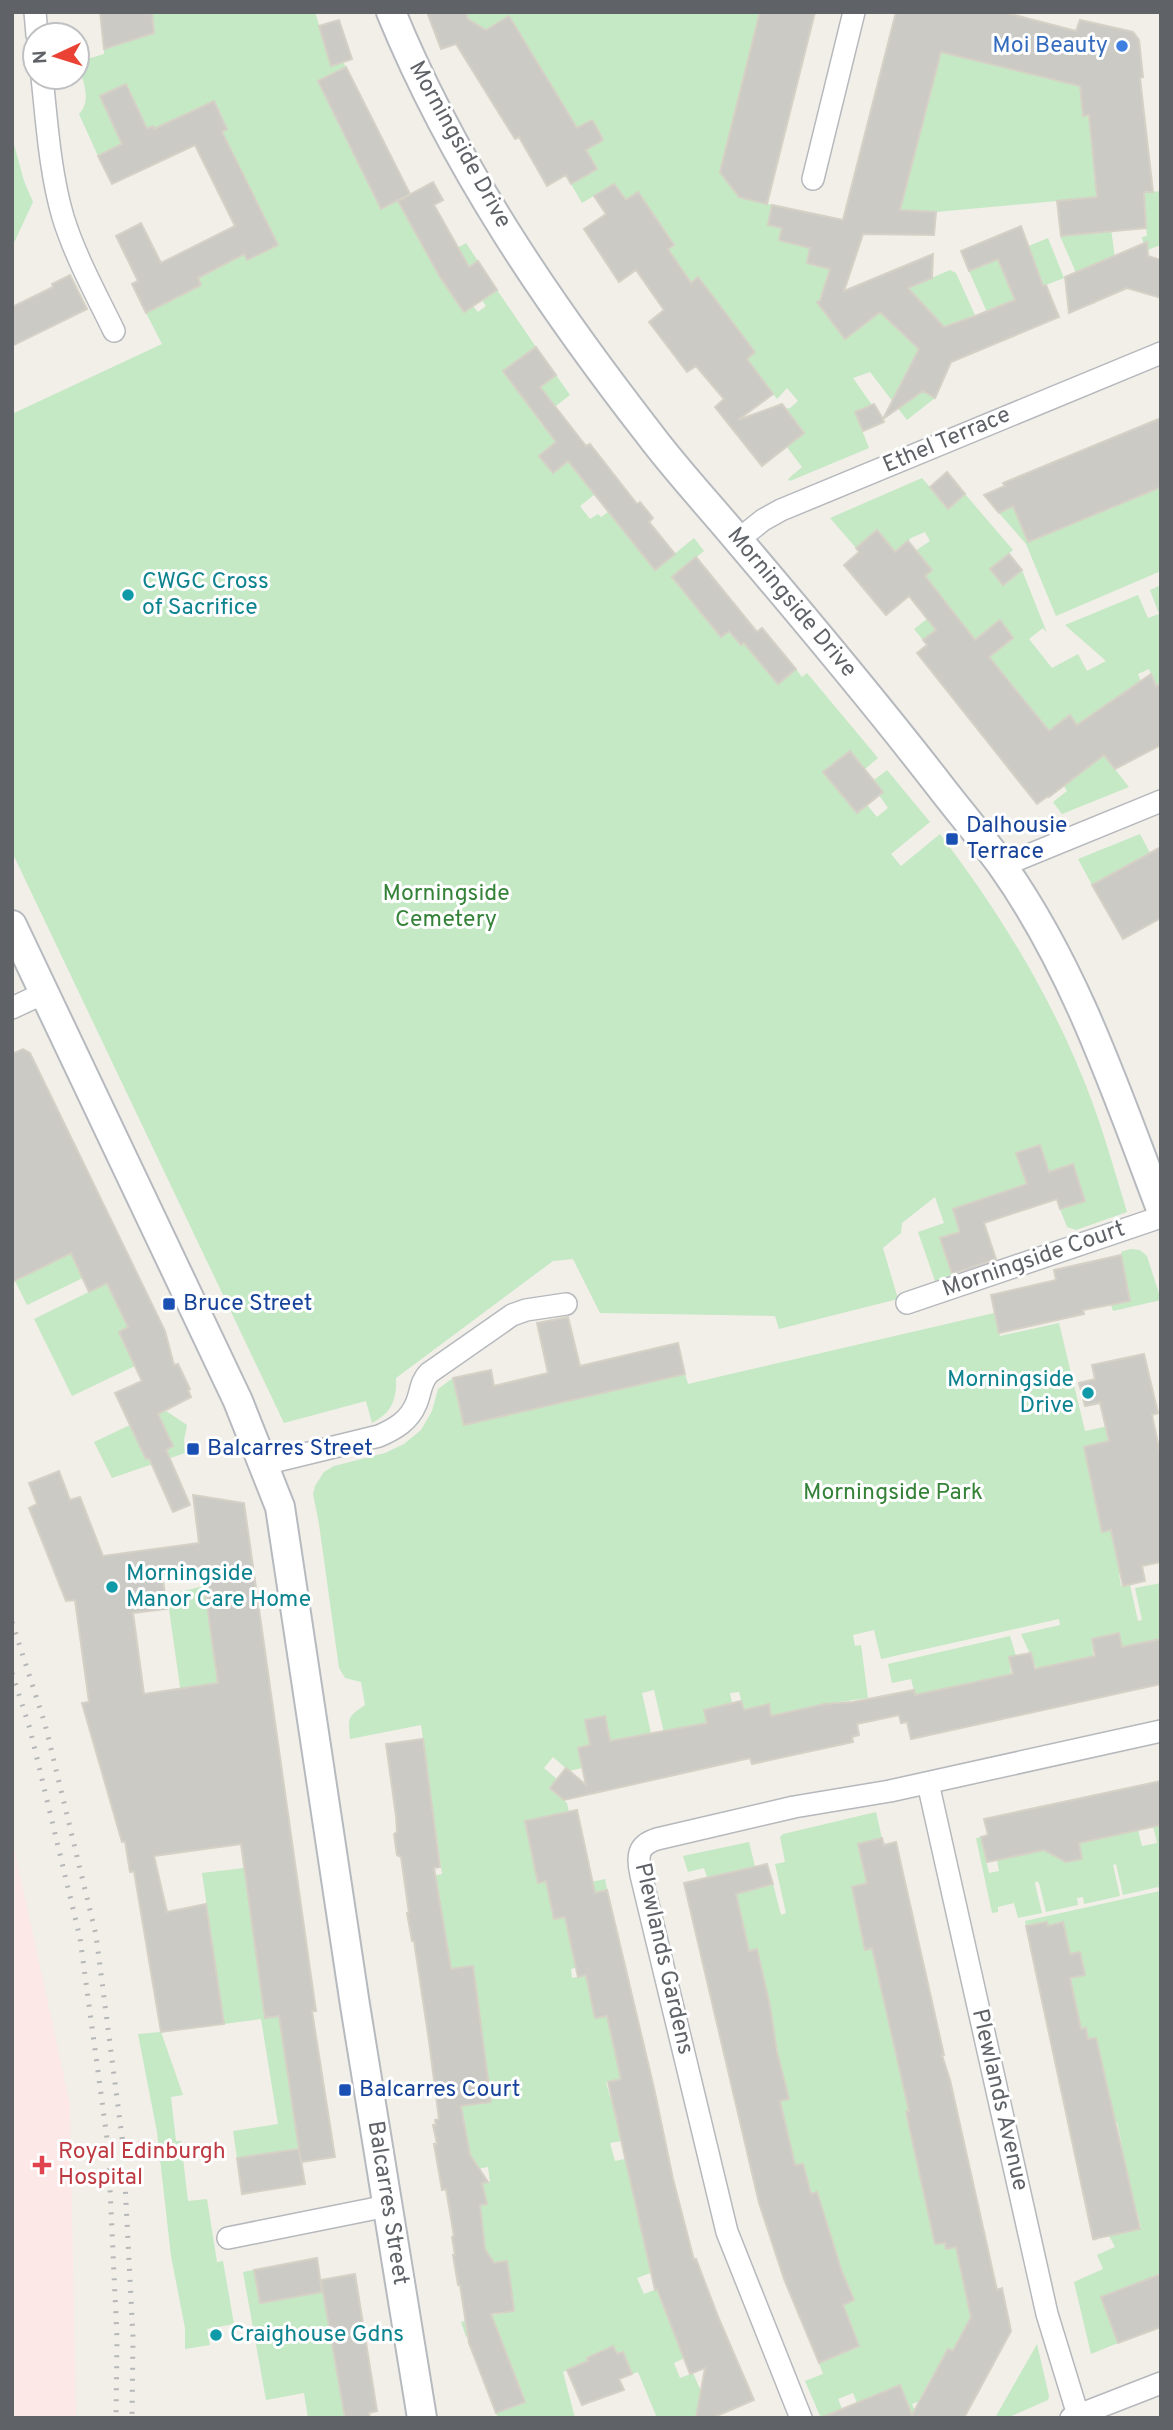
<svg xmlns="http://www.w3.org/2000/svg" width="1173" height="2430" font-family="Overpass,sans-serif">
  <rect width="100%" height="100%" fill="#f1efe8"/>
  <path fill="#fce8e6" d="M12 1838 70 2104 76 2418H12Z"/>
  <path fill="#c5e8c5" d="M152 12H315L332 66 343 62 346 67 318 82 347 140 379 136 352 150 380 208 397 200 432 262 466 243 478 261 444 284 464 312 473 306 478 312 486 306 482 300 497 290 536 347 504 371 523 398 556 375 570 395 538 420 556 442 540 456 568 461 594 495 580 506 590 519 598 514 601 517 608 512 655 570 694 538 704 551 672 577 721 637 729 631 740 645 744 643 778 684 796 669 802 677 807 673 878 758 865 769 850 751 824 772 857 813 867 805 877 817 888 808 879 795 883 791 874 780 887 770 930 822 891 854 901 866 940 834C1003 917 1057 1006 1093 1104 1106 1140 1116 1176 1127 1212L1076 1230 1067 1227 1060 1209 1085 1200 1073 1165 1049 1172 1040 1145 1016 1153 1027 1184 953 1209 960 1232 940 1239 952 1275 935 1281 918 1232 944 1223 935 1197 902 1223 901 1233 883 1248 898 1299 779 1329 775 1316 600 1313 573 1259 553 1261 396 1378C397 1399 392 1413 372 1423L366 1401 284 1423 12 852V414L162 344 146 313 201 285 198 278 234 259 241 249 247 260 278 244 250 189 223 202 216 190 243 177 214 135 227 129 214 101 154 129 153 126 140 132 142 118 125 84 100 96 116 130 129 141 98 156 79 114C93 99 82 79 77 62L104 54V49L154 33Z
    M466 12H766L759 16 720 172 739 197 747 199 748 197 772 205 768 225 782 228 779 240 810 247 807 263 820 266 836 246 819 304 880 300 950 270 956 273 975 315 948 325 943 330 937 323 938 321 918 299 892 324 905 337 909 334 914 339V344L921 351 916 355 903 381 935 398 907 420 870 372 853 378 872 405 855 412 869 448 790 481 788 479 802 467 787 447 804 432 785 409 790 408 798 401 787 388 777 399 757 373 713 385 755 352 732 322 721 330 710 293 698 277 690 284 614 184 582 203 571 184 597 169 574 131 565 109 509 16 499 22 496 35 480 27 471 33Z
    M935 50 1063 82 1072 68 1093 115 1090 125 1097 197 1161 191V245L1145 251 1142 237 1147 236 1145 218 1110 220 1115 259 1082 270 1096 303 1090 305 1060 236 1083 234 1079 199 936 212 900 210 939 59Z
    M12 137 24 181 33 202 12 247Z
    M1048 238 1064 278 1043 286 1030 255 1015 300 993 309 1006 340 1000 342 969 271Z
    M1161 468V571L1056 616 1026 544 999 513 1008 509 999 488 1005 486 1021 526 1042 536 1106 510 1141 482 1145 494 1157 489Z
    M922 478 948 508 965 494 1013 550 990 569 1003 585 1022 570 1047 633 1043 628 1029 639 1052 668 1078 654 1087 671 1106 661 1065 625 1138 595 1148 618 1159 614 1150 590 1161 585V684L1153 687 1154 681 1149 669 1138 674 1161 729 1104 755 1129 787 1062 814 1053 802 1067 791 1064 786 1050 733 1031 708 1013 722 989 657 998 650 999 621 985 632 978 644 959 620 937 629 923 640 914 629 946 604 920 581 932 570 921 557 908 567 902 560 930 541 925 532 911 538 895 552 877 530 856 548 830 518Z
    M1140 834 1150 853 1092 885 1078 859Z
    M12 1131 83 1278 27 1305 15 1281 37 1269Z
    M1130 1249 1140 1250 1147 1256 1161 1300 1113 1311 1111 1305 1130 1300 1121 1252Z
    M107 1283 128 1327 135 1366 72 1396 34 1319Z
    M994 1313 1000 1336 1059 1323 1085 1431 1132 1421 1113 1442 1084 1447 1102 1531 1113 1529 1142 1566 1143 1569 1119 1574 1121 1586 1130 1585 1138 1621 1142 1620 1135 1588 1161 1583V1639L1115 1649 1114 1644 1121 1642 1119 1633 1092 1639 1093 1656 1037 1669 1021 1634 1060 1625 1059 1619 881 1659 874 1630 853 1635 855 1646 861 1645 868 1698 825 1704 771 1716 769 1705 744 1711 739 1692 730 1693 741 1746 721 1720 717 1707 704 1710 707 1723 664 1733 654 1690 642 1693 661 1778 652 1780 642 1734 610 1741 605 1717 590 1745 582 1768 569 1771 553 1757 544 1768 557 1779 550 1789 567 1803 569 1812 525 1822 529 1839 538 1837 552 1880 578 1885 605 1879 607 1890 551 1903 554 1919 565 1917 576 1965H589L571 1969 572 1978 626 1967 628 1974 600 1980 595 2018 635 2009 640 2032 612 2039 620 2074 648 2068 649 2074 606 2082 610 2097 612 2098 621 2141 610 2143 615 2161 667 2150 673 2175 631 2185 652 2276 650 2273 637 2278 644 2294 657 2289 676 2336 720 2319 724 2331 687 2357 674 2363 680 2378 693 2373 707 2405 698 2409V2418H657L638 2372 632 2374 623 2352 617 2354 613 2346 587 2358 588 2361 563 2372 575 2418H498L496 2413 525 2401 496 2326 466 2337 461 2322 514 2311 507 2262 487 2264 480 2205 487 2204 484 2191 477 2192 476 2184 490 2182 488 2167 473 2170 463 2115 438 2109 491 2101 473 1967 422 1973 407 1881 442 1874 421 1725 350 1739C348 1718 347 1717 365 1705L361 1682 345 1678 339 1668 319 1524 313 1494 315 1486 324 1472 334 1466 385 1453 404 1444 421 1430 432 1411 438 1389 453 1378 464 1425 685 1374 688 1384Z
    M166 1411 187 1425 184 1440 185 1453 112 1478 94 1442 130 1425 146 1459 173 1446 159 1414Z
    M204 1586 240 1844 203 1850 167 1595Z
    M1010 1636 1016 1656 1009 1658 1011 1674 915 1695 911 1679 892 1683 888 1664Z
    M876 1812 882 1838 858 1844 867 1883 852 1887 856 1907 875 1918 859 1922 865 1949 882 1946 914 2110 905 2112 908 2124 927 2120 924 2184 971 2174 973 2181 926 2193 935 2244 945 2243 947 2249 956 2247 968 2305 976 2307 971 2317 962 2356 948 2349 944 2357V2388L930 2380 924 2391 946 2403 923 2400 912 2404 918 2418H913L900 2386 857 2403 853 2393 838 2399 846 2418H821L805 2381 823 2374 819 2363 859 2346 843 2305 854 2300 848 2287 789 2293 785 2281 826 2221 817 2193 811 2194 803 2164 795 2165 777 2102 789 2099 769 2054 778 2052 774 2032 752 1967 761 1965 757 1949 749 1951V1955L730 1872 707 1877 704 1868 688 1872 683 1856 749 1842 760 1887 773 1884 781 1915 786 1913 775 1864 785 1862 780 1837 783 1834Z
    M1161 1825V2274L1101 2298 1118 2343 1091 2354 1074 2282 1103 2269 1097 2255 1115 2247 1108 2234 1094 2241 1091 2228 1114 2234 1141 2228 1137 2211 1121 2215 1129 2181 1124 2159 1111 2162 1108 2149 1122 2146 1117 2122 1071 2131 1112 2110 1110 2099 1097 2101 1086 2029H1081L1061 1933 1065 1932 1063 1922 1058 1924 1050 1933 1047 1922 1026 1926 1025 1921 1160 1891 1158 1887 1123 1895 1116 1864 1113 1865 1120 1896 1084 1904 1083 1897 1077 1898 1078 1905 1046 1912 1039 1883 1036 1881 1035 1884 1042 1913 1018 1918 1014 1903 998 1907V1912L992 1913 976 1838 981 1837 989 1873 999 1871 997 1860 1054 1848 1052 1853 1056 1858 1065 1855 1067 1862 1082 1859 1079 1843 1138 1830 1142 1846 1157 1843 1153 1826Z
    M244 1868 279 2016 299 2148 237 2158 233 2131 278 2124 261 2019 224 2024 202 1873Z
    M161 2032 183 2095 171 2097 176 2141H181L188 2201 207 2199 217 2262 223 2261 234 2324 207 2329 210 2345 185 2349V2328L171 2256 157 2132 138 2034Z
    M254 2270 260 2303 323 2292 345 2418H308L304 2393 266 2400 243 2272Z
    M1037 2344 1049 2396 1048 2400 1007 2418H995Z"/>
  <path fill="#cccac5" stroke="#d6d1c6" stroke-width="2" fill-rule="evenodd" d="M100 12H152L154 33 104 49Z
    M427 12H466L468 19 486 30 509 16 577 128 592 120 598 130 603 140 586 150 597 169 571 184 566 175 547 186 519 137 515 139 456 44 441 49Z
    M760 12H815L767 204 739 197 720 172Z
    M896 12H1003L1076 31 1080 20 1133 32 1139 40 1143 77 1140 78 1153 192H1144L1146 228 1061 236 1057 201 1097 197 1089 115 1083 116 1080 86 941 52 900 210 936 212 934 235 863 234 844 291 933 254 932 278 908 288 944 327 975 316 1015 300 998 259 969 271 961 251 1021 226 1043 286 1046 285 1059 317 951 362 935 398 923 391 883 419 884 422 863 431 855 412 874 404 883 419 919 349 880 312 845 339 817 302 820 301 830 269 807 263 810 248 779 240 782 228 768 225 772 205 843 220Z
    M339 20 352 59 331 66 319 26Z
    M346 67 410 194 381 209 318 81Z
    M126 84 147 129 153 126 154 129 214 101 227 129 222 132 278 245 247 260 244 254 198 278 201 285 146 313 132 284 138 281 116 236 141 223 161 263 235 226 195 145 112 184 98 156 122 144 100 96Z
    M433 182 443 200 434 205 469 267 478 261 497 290 464 312 440 277 398 201Z
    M614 184 626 200 638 192 674 245 668 249 691 283 698 277 755 352 747 359 773 394 738 420 782 404 804 433 762 466 715 407 724 399 696 366 687 372 649 322 664 310 636 270 619 282 584 229 606 214 594 196Z
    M1147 242 1148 256 1161 260V298L1127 288 1069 313 1065 277Z
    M70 275 87 309 12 346V307L53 287 52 284Z
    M536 347 556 375 540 387 586 446 590 444 637 504 640 502 653 518 649 522 675 554 655 570 568 461 553 473 539 456 556 442 503 371Z
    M1161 418V487L1028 542 1013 506 999 513 984 495 1005 486 1003 483Z
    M947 472 965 494 948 509 930 487Z
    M877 530 895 552 908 541 932 570 925 576 975 640 1000 620 1013 638 989 657 1049 731 1070 715 1077 725 1151 674 1156 686 1161 684V745L1115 769 1104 755 1049 797 1048 796 1037 804 917 653 927 645 923 640 936 630 909 596 886 615 844 565 859 552 856 548Z
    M1009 554 1022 570 1003 585 990 569Z
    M696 557 757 632 762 628 796 669 778 684 744 643 741 645 729 631 721 637 672 577Z
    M850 751 883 792 857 813 823 772Z
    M1161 847V918L1123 939 1092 885Z
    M23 1049 30 1053 165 1331 174 1365 178 1364 190 1389 188 1390 191 1397 158 1414 173 1446 166 1450 190 1505 173 1512 149 1458 146 1459 115 1393 142 1381 119 1332 128 1327 107 1283 89 1292 71 1253 12 1282V1054Z
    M1040 1145 1049 1172 1073 1164 1085 1201 1060 1209 1057 1199 984 1223 996 1259 952 1274 940 1238 960 1232 953 1209 1027 1184 1016 1153Z
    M1121 1255 1130 1301 1083 1310 1084 1314 999 1333 991 1295 1056 1280 1054 1270Z
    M568 1317 580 1366 678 1343 685 1374 464 1425 453 1378 491 1370 494 1386 548 1373 537 1323Z
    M1144 1354 1158 1413 1152 1415 1161 1458V1562L1142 1566 1145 1581 1123 1586 1111 1530 1102 1532 1084 1447 1109 1441 1100 1403 1085 1406 1079 1383 1095 1379 1092 1365Z
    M59 1471 70 1500 80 1497 103 1556 199 1543 193 1495 244 1503 311 1976 316 2011H312L335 2157 301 2162 279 2016 265 2018 241 1844 154 1856 167 1912 206 1904 224 2024 161 2032 134 1871 130 1872 125 1841 122 1842 82 1703 89 1702 75 1600 66 1601 29 1508 37 1504 29 1483ZM202 1569 218 1683 144 1694 133 1613 167 1609 162 1574Z
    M1119 1633 1122 1647 1161 1639V1684L911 1739 907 1722 901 1723 899 1715 857 1724 859 1735 852 1737 853 1742 752 1764 750 1758 564 1800 550 1788 566 1768 586 1785 578 1748 590 1745 585 1720 605 1716 610 1741 707 1723 704 1710 741 1701 744 1710 769 1704 771 1716 825 1704 853 1702 914 1690 915 1695 1013 1674 1009 1657 1031 1653 1035 1669 1095 1656 1092 1639Z
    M423 1739 440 1867 434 1868 451 1969 473 1966 491 2102 461 2106 470 2155 488 2182 482 2183 487 2204 480 2205 485 2249 494 2263 507 2261 510 2280 514 2311 491 2314 525 2402 496 2413 469 2343 460 2285H458L453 2255H455L452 2237 454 2236 446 2189 442 2190 434 2144H437L433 2125H436L435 2120 439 2119 429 2041 414 1941H412L407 1913H409L401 1857 397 1855 394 1834 397 1832 396 1816 386 1744Z
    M1161 1781V1825L1079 1843 1082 1859 1066 1862 1044 1850 987 1862 981 1837 988 1835 984 1819Z
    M577 1810 595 1893 607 1890 654 2088 673 2179 694 2260 696 2259 719 2319 754 2400 712 2418H696L705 2368 690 2374 657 2289 655 2290 608 2082 621 2079 607 2016 595 2018 586 1975 578 1977 565 1917 554 1919 546 1881 538 1883 525 1821Z
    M882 1838 884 1845 896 1842 944 2055H942L950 2080 997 2290 1002 2288 1011 2331 964 2418 823 2417 900 2385 912 2415 948 2349 953 2351 971 2317 956 2247 946 2249 945 2243 935 2244 906 2112 909 2111 872 1948 865 1950 852 1887 867 1883 858 1844Z
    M767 1864 773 1884 736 1894 749 1951 757 1949 770 2006 777 2052 789 2099 780 2101 795 2165 803 2164 811 2194 817 2192 842 2272 854 2300 843 2305 859 2346 819 2363 784 2279 759 2203 684 1883Z
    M1047 1922 1048 1926 1063 1922 1070 1954 1080 1952 1085 1975 1070 1978 1081 2029 1086 2028 1088 2039 1096 2038 1140 2229 1093 2239 1026 1926Z
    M299 2149 305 2184 242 2194 237 2158Z
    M317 2258 322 2292 260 2303 254 2270Z
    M355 2274 377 2411 369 2413 370 2418H345L321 2280Z
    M1161 2274V2327L1118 2343 1101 2297Z
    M613 2346 617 2354 623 2352 632 2374 619 2379 624 2390 582 2405 567 2370 588 2361 587 2358Z"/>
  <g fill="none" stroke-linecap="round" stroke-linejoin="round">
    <defs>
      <path id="street" d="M35 12 37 35
        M42 77C47 124 50 172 63 217 75 256 96 294 114 331
        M813 179 854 12
        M738 540 763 520 781 510 1161 353
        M1002 866 1161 801
        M12 1008 44 993
        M907 1303 1161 1217
        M264 1464 379 1436C395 1429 409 1421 416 1404 421 1393 420 1382 429 1373L512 1315 526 1310 566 1304
        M928 1783 1047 2314 1078 2415
        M228 2238 387 2206
        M801 2418 727 2232 641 1875C637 1857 637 1845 657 1839L794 1807 890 1791 1161 1731
        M1071 2418 1161 2383"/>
      <path id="secondary" d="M391 12C454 166 549 305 650 435 677 471 709 505 738 540 806 620 874 701 939 785 959 811 981 837 1001 864 1075 968 1116 1091 1161 1209
        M12 925 238 1401 280 1507 355 2005 422 2418"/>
    </defs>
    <use href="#street" stroke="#b5b8bc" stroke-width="24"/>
    <use href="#secondary" stroke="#b6babf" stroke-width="32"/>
    <use href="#street" stroke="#fff" stroke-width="21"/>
    <use href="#secondary" stroke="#fff" stroke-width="28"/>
    <path stroke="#b6b7b8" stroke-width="5" stroke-dasharray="2 9" stroke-linecap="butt" d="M12 1622 45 1724 96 1935 123 2145 133 2337 132 2418
      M12 1673 30 1729 80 1938 108 2146 117 2338 116 2418"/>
  </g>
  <circle fill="#3f7fe0" stroke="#fff" stroke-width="2.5" cx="1122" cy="46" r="7"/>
  <g fill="#0f9aa8" stroke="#fff" stroke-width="2.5">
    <circle cx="128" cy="595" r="7"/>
    <circle cx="1088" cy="1393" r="7"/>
    <circle cx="112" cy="1587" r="7"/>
    <circle cx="216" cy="2335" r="7"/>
  </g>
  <g fill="#1a4fb4" stroke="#fff" stroke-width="2.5">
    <rect x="945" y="832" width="14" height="14" rx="3.5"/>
    <rect x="162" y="1297" width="14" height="14" rx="3.5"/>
    <rect x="186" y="1442" width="14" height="14" rx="3.5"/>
    <rect x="338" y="2083" width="14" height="14" rx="3.5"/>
  </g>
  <path fill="#e0444e" stroke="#fff" stroke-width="2.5" d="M38.5 2154.5h7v7h7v7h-7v7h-7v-7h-7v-7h7z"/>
  <g text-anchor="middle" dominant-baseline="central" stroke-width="6" stroke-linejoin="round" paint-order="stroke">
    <g font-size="23" fill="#366cbe" stroke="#fff" text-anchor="end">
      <text x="1108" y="46">Moi Beauty</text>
    </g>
    <g font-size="23" fill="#5f6368" stroke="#fff">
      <text transform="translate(459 145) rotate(61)">Morningside Drive</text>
      <text transform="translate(947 441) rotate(-23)">Ethel Terrace</text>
      <text transform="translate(791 603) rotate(50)">Morningside Drive</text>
      <text transform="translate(1034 1260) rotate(-19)">Morningside Court</text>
      <text transform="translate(663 1959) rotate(77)">Plewlands Gardens</text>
      <text transform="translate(999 2100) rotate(77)">Plewlands Avenue</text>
      <text transform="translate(387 2203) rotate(81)">Balcarres Street</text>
    </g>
    <g font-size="23" fill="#0d838f" stroke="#fff" text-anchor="start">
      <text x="142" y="582">CWGC Cross<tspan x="142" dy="26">of Sacrifice</tspan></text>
      <text x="1074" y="1380" text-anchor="end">Morningside<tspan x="1074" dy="26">Drive</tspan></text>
      <text x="126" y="1574">Morningside<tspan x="126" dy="26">Manor Care Home</tspan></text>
      <text x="230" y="2335">Craighouse Gdns</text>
    </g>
    <g font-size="23" fill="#164399" stroke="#fff" text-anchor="start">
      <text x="966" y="826">Dalhousie<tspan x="966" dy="26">Terrace</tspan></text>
      <text x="183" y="1304">Bruce Street</text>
      <text x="207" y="1449">Balcarres Street</text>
      <text x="359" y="2090">Balcarres Court</text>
    </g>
    <g font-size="23" fill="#348238" stroke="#fff">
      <text x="446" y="894">Morningside<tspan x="446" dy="26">Cemetery</tspan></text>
      <text x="893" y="1493">Morningside Park</text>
    </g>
    <g font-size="23" fill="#be3a42" stroke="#fff" text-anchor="start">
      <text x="58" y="2152">Royal Edinburgh<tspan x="58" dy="26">Hospital</tspan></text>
    </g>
  </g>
  <rect width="1173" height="2430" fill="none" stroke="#5f6368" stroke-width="28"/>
  <g transform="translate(56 56) rotate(266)"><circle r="33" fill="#ffffff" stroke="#bfc1c3" stroke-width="2"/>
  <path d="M0-5L12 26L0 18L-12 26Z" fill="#ea4335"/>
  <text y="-10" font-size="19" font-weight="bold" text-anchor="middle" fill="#5f6368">N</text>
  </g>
</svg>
